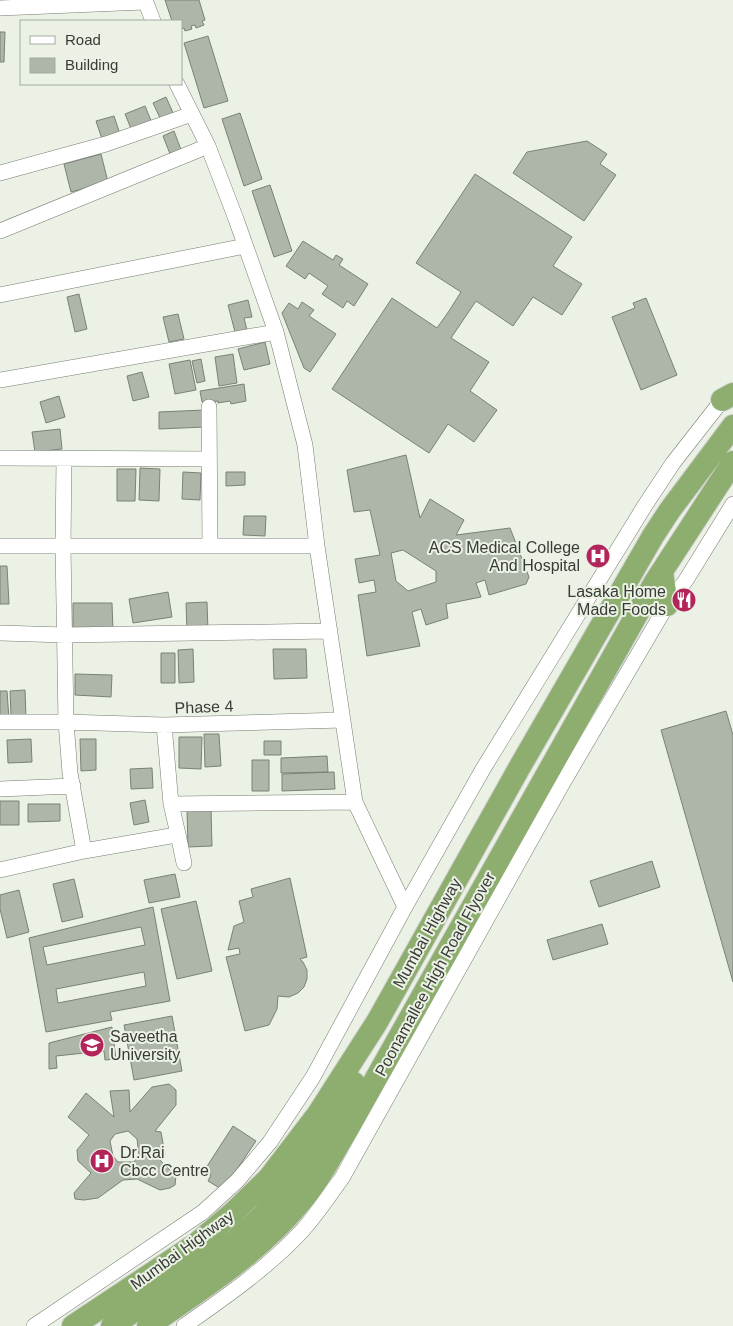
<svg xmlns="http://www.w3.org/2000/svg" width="733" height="1326" font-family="Arial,sans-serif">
  <rect width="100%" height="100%" fill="#ebf2e5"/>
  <path fill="#aeb5a9" stroke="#7a8175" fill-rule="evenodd" d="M165 0H199L205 20 202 21 204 25 196 28 195 25 191 26 192 29 185 31 184 28 181 29V21H172Z
    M0 32H5L4 62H0Z
    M208 36 228 101 204 108 184 43Z
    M166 97 174 115 161 120 153 103Z
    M145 106 152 123 132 131 125 114Z
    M240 113 262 179 244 186 222 119Z
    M114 116 120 134 102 139 96 121Z
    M174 131 183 155 172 159 163 136Z
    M587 141 607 154 600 164 616 175 584 221 513 173 527 152Z
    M101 154 108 182 71 192 64 164Z
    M475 174 572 237 553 266 582 284 562 315 533 297 513 326 476 301 451 338 489 362 470 391 497 410 474 442 448 424 429 453 332 389 392 298 437 328 449 311 461 292 416 263Z
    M270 185 292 251 274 257 252 191Z
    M303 241 333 260 336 255 343 259 339 265 368 284 354 306 347 301 343 308 322 294 328 286 309 273 305 279 286 266Z
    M79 294 87 329 75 332 67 297Z
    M646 298 677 375 641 390 612 317 635 308 633 303Z
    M248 300 252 317 244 318 247 330 235 332 228 305Z
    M302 302 314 310 309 316 336 334 310 372 304 368 282 313 289 303 298 309Z
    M178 314 184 339 169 342 163 317Z
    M265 342 270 364 244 370 238 349Z
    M233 354 237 383 219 386 215 357Z
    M201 359 205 381 197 383 192 361Z
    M190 360 196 390 175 394 169 364Z
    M142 372 149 397 133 401 127 376Z
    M244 384 246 401 231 404 230 401 218 403V401L211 402V400L202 402 200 391Z
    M59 396 65 417 46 423 40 402Z
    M204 410 205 427 159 429V412Z
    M60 429 62 449 35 452 32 432Z
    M406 455 420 518 430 499 464 520 456 535 510 528 529 577 526 584 489 595 485 580 476 583 481 597 446 604 448 618 426 625 421 609 412 612 420 646 367 656 358 595 376 592 374 580 359 583 355 559 380 555 370 510 354 512 347 470ZM403 550 436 571V582L408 591 396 581 391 553Z
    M140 468 160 469 159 501 139 500Z
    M117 469H136L135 501H117Z
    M183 472 201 473 200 500 182 499Z
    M226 472H245V485L226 486Z
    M244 516H266L265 536 243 535Z
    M0 566H7L9 604H0Z
    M168 592 172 617 133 623 129 599Z
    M207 602 208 631 187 632 186 603Z
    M73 603H112L113 631H73Z
    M193 649 194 682 179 683 178 650Z
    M273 649H306L307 678 274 679Z
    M161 653H175V683H161Z
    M75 674 112 675 111 697 75 695Z
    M25 690 26 718 11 716 10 691Z
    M0 691H7L9 719 0 720Z
    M726 711 733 735V982L661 730Z
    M204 734H219L221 766 205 767Z
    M179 737H202L201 769 179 768Z
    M31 739 32 762 8 763 7 740Z
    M80 739H96V770L81 771Z
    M264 741H281V755H264Z
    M327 756 328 772 281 773V758Z
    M252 760H269V791H252Z
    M152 768 153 788 131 789 130 769Z
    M334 772 335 789 282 791V774Z
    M145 800 149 822 134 825 130 803Z
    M0 801H19V825H0Z
    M28 804H60V821L28 822Z
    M211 809 212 846 188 847 187 810Z
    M652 861 660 887 599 907 590 881Z
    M175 874 180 897 149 903 144 880Z
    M290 878 307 957 300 959 303 962 307 970V979L304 987 298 993 289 997 278 996 277 1009 269 1025 245 1031 226 957 240 954 239 948 228 950 234 926 244 922 239 901 253 897 251 889Z
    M74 879 83 917 62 922 53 884Z
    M19 890 29 932 7 938 0 909V895Z
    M196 901 212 971 177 979 161 909Z
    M153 907 170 1001 110 1012 112 1020 46 1032 29 938ZM141 927 145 945 47 965 43 947ZM144 972 146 986 58 1003 56 989Z
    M602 924 608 944 553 960 547 940Z
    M172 1016 182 1071 134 1080 124 1025Z
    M112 1027 116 1059 105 1060 104 1051 56 1056 57 1068 49 1069V1043Z
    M169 1084 176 1090V1105L155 1131 161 1132 165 1155 159 1159 176 1176 175 1185 170 1188 160 1190 137 1179 123 1180 98 1198 84 1200 75 1199 74 1193 91 1173 78 1161 77 1150 89 1135 68 1117 86 1093 114 1117 110 1091 129 1090 130 1112 152 1087ZM128 1131 137 1139 139 1155 134 1162H118L113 1156 110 1141 115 1134Z
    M233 1126 256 1141 223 1190 208 1181 211 1175 204 1171Z"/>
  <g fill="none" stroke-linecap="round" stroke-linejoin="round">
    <defs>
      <path id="minor" d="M145 0 153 21
        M0 8 145 2
        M177 84 208 146 236 219 276 332
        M0 173 106 144 192 114
        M0 231 208 146
        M0 295 245 246
        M0 380 276 332 305 445 317 546
        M209 407 210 546
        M0 458 209 459
        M64 459 63 547 66 722 70 773 84 851 176 835 178 834 171 804 355 802
        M0 546H317L355 802 405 907
        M0 633 65 635 330 631
        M0 722H66L164 725 343 720
        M164 725 171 804
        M0 789 73 786
        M178 834 184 863
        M0 870 84 851
        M34 1326 203 1212 237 1181 270 1142 313 1077 405 907 483 769 644 507 673 463 727 394
        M184 1326C224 1298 266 1269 300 1233 316 1216 328 1197 342 1178L561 786 667 605 686 580 733 504"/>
      <path id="highway" d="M722 400 733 394
        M662 572 667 605
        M73 1326 196 1244 234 1212 269 1178 318 1114 377 1022 518 770 653 536 670 510 733 426
        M112 1326C163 1291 219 1259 263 1215 300 1177 329 1130 354 1083
        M148 1326C202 1289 257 1254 299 1204 318 1182 332 1155 347 1130L655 582 733 462"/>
    </defs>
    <use href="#minor" stroke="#767c70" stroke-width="16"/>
    <use href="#highway" stroke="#cfd0cf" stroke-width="24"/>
    <use href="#minor" stroke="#fff" stroke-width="15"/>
    <use href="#highway" stroke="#8eae70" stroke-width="22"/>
  </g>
  <defs>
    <symbol id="hospital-disc" viewBox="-11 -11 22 22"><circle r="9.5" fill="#b3255a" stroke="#ebf2e5"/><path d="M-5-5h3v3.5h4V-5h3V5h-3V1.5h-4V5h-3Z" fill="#fff"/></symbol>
    <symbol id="restaurant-disc" viewBox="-11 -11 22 22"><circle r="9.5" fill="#b3255a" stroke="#ebf2e5"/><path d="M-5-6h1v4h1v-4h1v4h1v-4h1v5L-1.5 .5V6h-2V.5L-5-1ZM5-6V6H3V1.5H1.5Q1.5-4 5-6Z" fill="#fff"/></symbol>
    <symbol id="university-disc" viewBox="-11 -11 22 22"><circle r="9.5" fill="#b3255a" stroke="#ebf2e5"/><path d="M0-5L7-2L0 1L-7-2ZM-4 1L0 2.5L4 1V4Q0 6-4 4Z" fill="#fff"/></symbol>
  </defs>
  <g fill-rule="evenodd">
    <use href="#hospital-disc" x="584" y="542" width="28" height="28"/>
    <use href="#restaurant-disc" x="670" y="586" width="28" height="28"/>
    <use href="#university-disc" x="78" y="1031" width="28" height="28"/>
    <use href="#hospital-disc" x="88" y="1147" width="28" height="28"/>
  </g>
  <g text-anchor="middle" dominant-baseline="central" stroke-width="4" stroke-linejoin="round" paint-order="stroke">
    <g font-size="16" fill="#383b36" stroke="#ebf2e5" text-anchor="end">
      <text x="580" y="547">ACS Medical College<tspan x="580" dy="18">And Hospital</tspan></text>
      <text x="666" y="591">Lasaka Home<tspan x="666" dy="18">Made Foods</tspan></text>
      <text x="110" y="1036" text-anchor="start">Saveetha<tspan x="110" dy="18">University</tspan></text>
      <text x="120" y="1152" text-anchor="start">Dr.Rai<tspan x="120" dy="18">Cbcc Centre</tspan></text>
    </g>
    <g font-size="16" fill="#383b36" stroke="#ebf2e5">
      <text transform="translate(204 707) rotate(-2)">Phase 4</text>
      <text transform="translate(427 933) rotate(-61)">Mumbai Highway</text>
      <text transform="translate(435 974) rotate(-61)">Poonamallee High Road Flyover</text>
      <text transform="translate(182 1250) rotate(-36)">Mumbai Highway</text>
    </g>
  </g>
  <rect x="20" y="20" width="162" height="65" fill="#ebf2e5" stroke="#a3a99f"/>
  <rect x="30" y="36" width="25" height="8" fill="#ffffff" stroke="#a3a99f"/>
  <text x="65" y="45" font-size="15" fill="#383b36">Road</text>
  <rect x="30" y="58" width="25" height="15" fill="#aeb5a9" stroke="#a3a99f"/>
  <text x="65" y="70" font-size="15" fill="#383b36">Building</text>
</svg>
